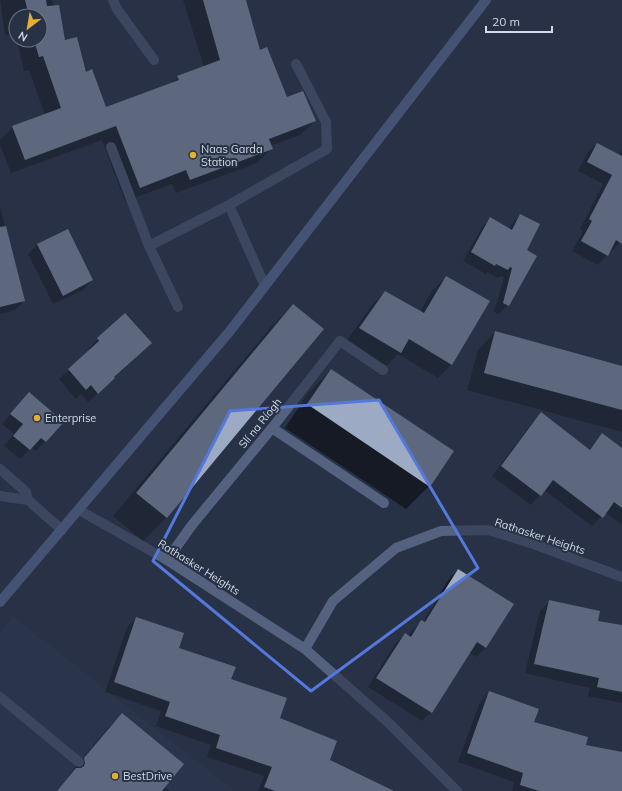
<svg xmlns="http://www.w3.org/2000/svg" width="622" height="791" font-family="Mulish,sans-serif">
  <rect width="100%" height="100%" fill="#283246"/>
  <path fill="#2e3b55" d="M13 617 234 791H0V633Z"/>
  <path fill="#0007" d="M0 0H52L64 41 85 73 106 108 171 84 178 77 204 67 183 0H240L259 51 286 98 315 121 300 135 270 146 271 149 257 163 176 193 172 184 125 201 102 140 11 173 0 144V140L13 127 45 115 29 70 24 71 17 40H40V16H16V35V34L5 35Z
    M597 144 618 155 622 151V240L611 252 609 251 607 255 598 265 572 251 583 231 580 229 603 184 578 171 587 153Z
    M0 207 24 301 15 310 0 314Z
    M520 215 526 251 508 305 499 314 494 312 504 277 501 276 498 278 487 272 486 274 463 261 482 227 490 219 509 229 512 224Z
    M38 244 92 280 83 290 53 304 28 254Z
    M446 277 452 364 438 378 398 354 386 366 346 342 371 306 385 292 420 312 432 291Z
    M293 305 323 329 166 518 143 541 113 516 270 328Z
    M125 315 151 343 88 402 81 394 76 399 59 379 90 350 88 349 98 339Z
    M495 332 622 367V432L467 390 478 350Z
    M331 370 429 486 406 509 285 428 308 393Z
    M20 403 62 422 36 451 31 447 20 459 4 446 14 434 2 424Z
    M541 413 589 450 602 435 622 450V525L605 512 592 526 544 490 531 505 492 476 532 423Z
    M458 570 486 648 476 657 469 652 431 712 422 721 368 687 395 644 405 634 408 637 412 630 422 621 423 622 449 579Z
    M550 601 596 621 622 626V703L588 696 590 688 525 673 540 611Z
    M136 618 178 648 230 680 329 760 387 791H258L264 776 207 757 211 745 156 726 161 711 105 692 127 627Z
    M489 692 533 722 585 746 622 753V791H512L514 782 458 762 480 702Z
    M122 714 164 786 170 791H56L69 776V775L106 730Z"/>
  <path fill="#9daac4" d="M25 0H46L47 6 59 5 65 40 77 37 86 72 92 69 106 107 179 80 177 76 220 60 203 0H246L260 50 267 47 287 97 303 91 316 121 269 139 273 149 190 180 186 170 140 188 116 126 25 160 12 126 61 108 43 56 39 57 34 40H40V16H29Z
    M597 143 622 156V244L616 240 608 256 581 241 592 221 589 219 612 175 587 162Z
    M520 214 540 224 527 250 537 256 509 306 503 303 512 268 510 267 508 270 496 264 495 266 471 252 490 217 512 230Z
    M6 226 25 301 0 307V227Z
    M68 229 93 280 63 296 37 244Z
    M446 276 490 301 452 365 409 339 401 353 359 328 385 291 424 313Z
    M293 304 324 329 167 518 136 493Z
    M125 313 152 343 114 377 115 378 98 394 91 385 86 390 68 369 99 341 97 338Z
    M495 331 622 366V410L484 373Z
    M331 369 454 451 430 487 307 404Z
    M29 392 64 422 46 442 41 438 30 450 13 436 23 424 10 414Z
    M541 412 590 450 602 433 622 448V508L614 502 603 518 553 480 541 496 501 466Z
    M458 569 514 604 486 648 477 642 432 713 376 678 405 633 411 637 421 620 425 622Z
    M549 600 600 611 598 621 622 625V692L597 687 599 678 534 664Z
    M136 617 184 633 179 648 236 667 231 679 287 698 280 718 337 741 330 760 394 791H275L264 787 272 767 216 748 220 735 165 716 170 702 114 682Z
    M489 691 539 709 534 722 588 737 586 745 622 752V791H539L520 785 523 773 467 753Z
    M122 713 184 764 162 791H57L76 768H81L84 766 85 763 84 758Z"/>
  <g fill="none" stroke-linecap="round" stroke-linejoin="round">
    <path stroke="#54627f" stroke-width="10" d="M111 147 149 246 229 205 265 286
      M229 205 327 149 326 122 296 64
      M149 246 178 307
      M0 469 26 492 28 500 62 530
      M0 496 28 500
      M0 697 79 762"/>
    <path stroke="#54627f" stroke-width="10" d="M113 0 117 9 154 60
      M272 428 384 503
      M79 510 167 560 305 649 390 724 457 791
      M167 560 192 525 272 428 340 341 383 370
      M305 649 333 601 396 548 441 531 488 530 531 543 622 577"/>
    <path stroke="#677dab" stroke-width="10" d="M0 602 230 331 486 0"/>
  </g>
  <path d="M0 0H622V791H0ZM379 400 478 568 311 691 153 561 230 411Z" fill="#283246" fill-opacity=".55" fill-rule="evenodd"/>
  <path fill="none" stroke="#5478dc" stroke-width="3" stroke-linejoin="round" d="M379 400 478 568 311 691 153 561 230 411Z"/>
  <g fill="#e2af34" stroke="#283246" stroke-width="1.5">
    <circle cx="193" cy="155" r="4"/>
    <circle cx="37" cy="418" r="4"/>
    <circle cx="115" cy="776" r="4"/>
  </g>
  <g text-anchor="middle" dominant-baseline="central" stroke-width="4" stroke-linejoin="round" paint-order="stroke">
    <g font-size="11" fill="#d3dae7" stroke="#283246" text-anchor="start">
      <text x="201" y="149">Naas Garda<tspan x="201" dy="13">Station</tspan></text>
      <text x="45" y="418">Enterprise</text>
      <text x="123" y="776">BestDrive</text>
    </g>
    <g font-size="11" fill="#d3dae7" stroke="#283246">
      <text transform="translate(260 423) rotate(-51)">Slí na Ríogh</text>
      <text transform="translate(540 536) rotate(18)">Rathasker Heights</text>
      <text transform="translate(199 567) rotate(32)">Rathasker Heights</text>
    </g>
  </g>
  <g transform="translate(28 28) rotate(211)"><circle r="19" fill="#283246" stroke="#6c7586"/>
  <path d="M0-3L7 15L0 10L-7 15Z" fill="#e2af34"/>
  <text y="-6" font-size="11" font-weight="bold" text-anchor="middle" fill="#d3dae7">N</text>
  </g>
  <path d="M486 26v6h66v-6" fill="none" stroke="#d3dae7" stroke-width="2"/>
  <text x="492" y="26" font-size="12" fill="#d3dae7" stroke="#283246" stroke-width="3" paint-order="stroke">20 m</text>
</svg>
